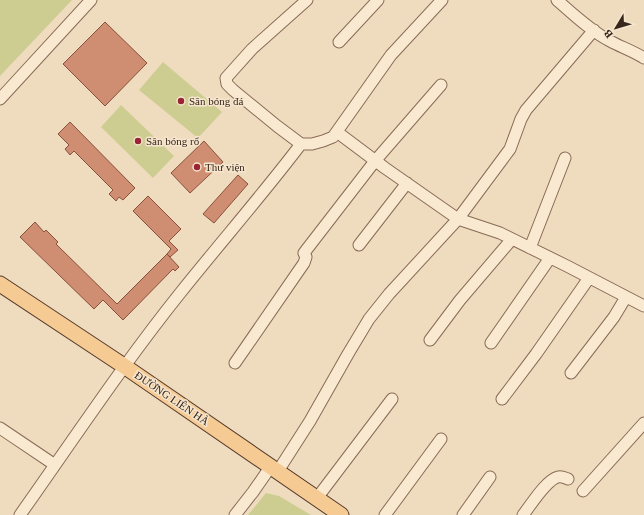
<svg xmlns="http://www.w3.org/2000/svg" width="644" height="515" font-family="Georgia,serif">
  <rect width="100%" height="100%" fill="#efdbbe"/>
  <path fill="#cdcd92" d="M0 0H72L0 76Z
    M163 62 222 112 198 138 139 90Z
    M121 105 174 156 153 178 101 127Z
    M266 493 279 496 311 515H248Z"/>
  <path fill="#cf8e72" stroke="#88513b" d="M105 22 147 63 105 106 63 64Z
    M70 122 135 188 123 200 119 197 116 201 109 194 113 190 74 151 70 155 65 149 69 145 58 134Z
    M204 141 223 162 190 193 171 173Z
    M238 175 248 184 214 223 203 214Z
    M148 196 181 229 169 241 178 250 170 257 167 254 171 249 133 211Z
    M35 222 44 232 46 230 58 242 56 244 117 304 167 254 179 267 175 271 173 269 123 320 103 300 94 309 20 237Z"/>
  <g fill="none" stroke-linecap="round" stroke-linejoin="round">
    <defs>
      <path id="minor" d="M307 0 252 49 226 78 227 84 233 90 277 126 301 144H312L323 141 333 137 391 55 442 0
        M557 0C573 14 591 31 610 41 621 47 633 51 644 58
        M339 42 378 0
        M0 99 91 0
        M337 132 385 168 458 219 500 233 567 266 644 306
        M359 245 407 183
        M530 248 565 158
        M430 340 460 300 512 239
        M491 343 550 258
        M235 363 304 263 306 257 304 253 307 249 375 161 441 85
        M571 373 614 317 626 297
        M502 399 536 354 589 278
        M0 428 55 465
        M278 471 310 421 348 354 369 319 389 294 458 219 510 149 521 119 526 110 594 30
        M583 491 644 423
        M317 498 392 399
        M20 515C73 440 124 363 181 292 221 242 263 194 301 144
        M235 515 253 492 271 466
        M385 515 441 439
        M463 515 490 477
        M523 515C531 505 546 480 558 477 562 476 565 478 568 479"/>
      <path id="major" d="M0 284 124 366 341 515"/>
    </defs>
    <use href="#minor" stroke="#886b56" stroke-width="13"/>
    <use href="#major" stroke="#553a2b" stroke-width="17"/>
    <use href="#minor" stroke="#fae9d1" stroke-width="11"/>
    <use href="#major" stroke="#f5cb93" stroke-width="15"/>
  </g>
  <g fill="#992433" stroke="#f6e6ce" stroke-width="1.5">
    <circle cx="181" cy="101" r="4"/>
    <circle cx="138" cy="141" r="4"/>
    <circle cx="197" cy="167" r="4"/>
  </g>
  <g text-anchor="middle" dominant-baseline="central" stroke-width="3" stroke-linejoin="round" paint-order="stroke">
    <g font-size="11" fill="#37261b" stroke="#f6e6ce" text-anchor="start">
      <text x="189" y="101">Sân bóng đá</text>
      <text x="146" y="141">Sân bóng rổ</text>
      <text x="205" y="167">Thư viện</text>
    </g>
    <g font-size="11" fill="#37261b" stroke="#f6e6ce">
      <text transform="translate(172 398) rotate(34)">ĐƯỜNG LIÊN HÀ</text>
    </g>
  </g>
  <g transform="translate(616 28) rotate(232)" stroke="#f6e6ce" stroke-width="3" paint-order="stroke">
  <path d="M0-3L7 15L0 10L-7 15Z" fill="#37261b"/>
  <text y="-6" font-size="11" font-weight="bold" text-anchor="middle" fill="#37261b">B</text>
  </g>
</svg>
